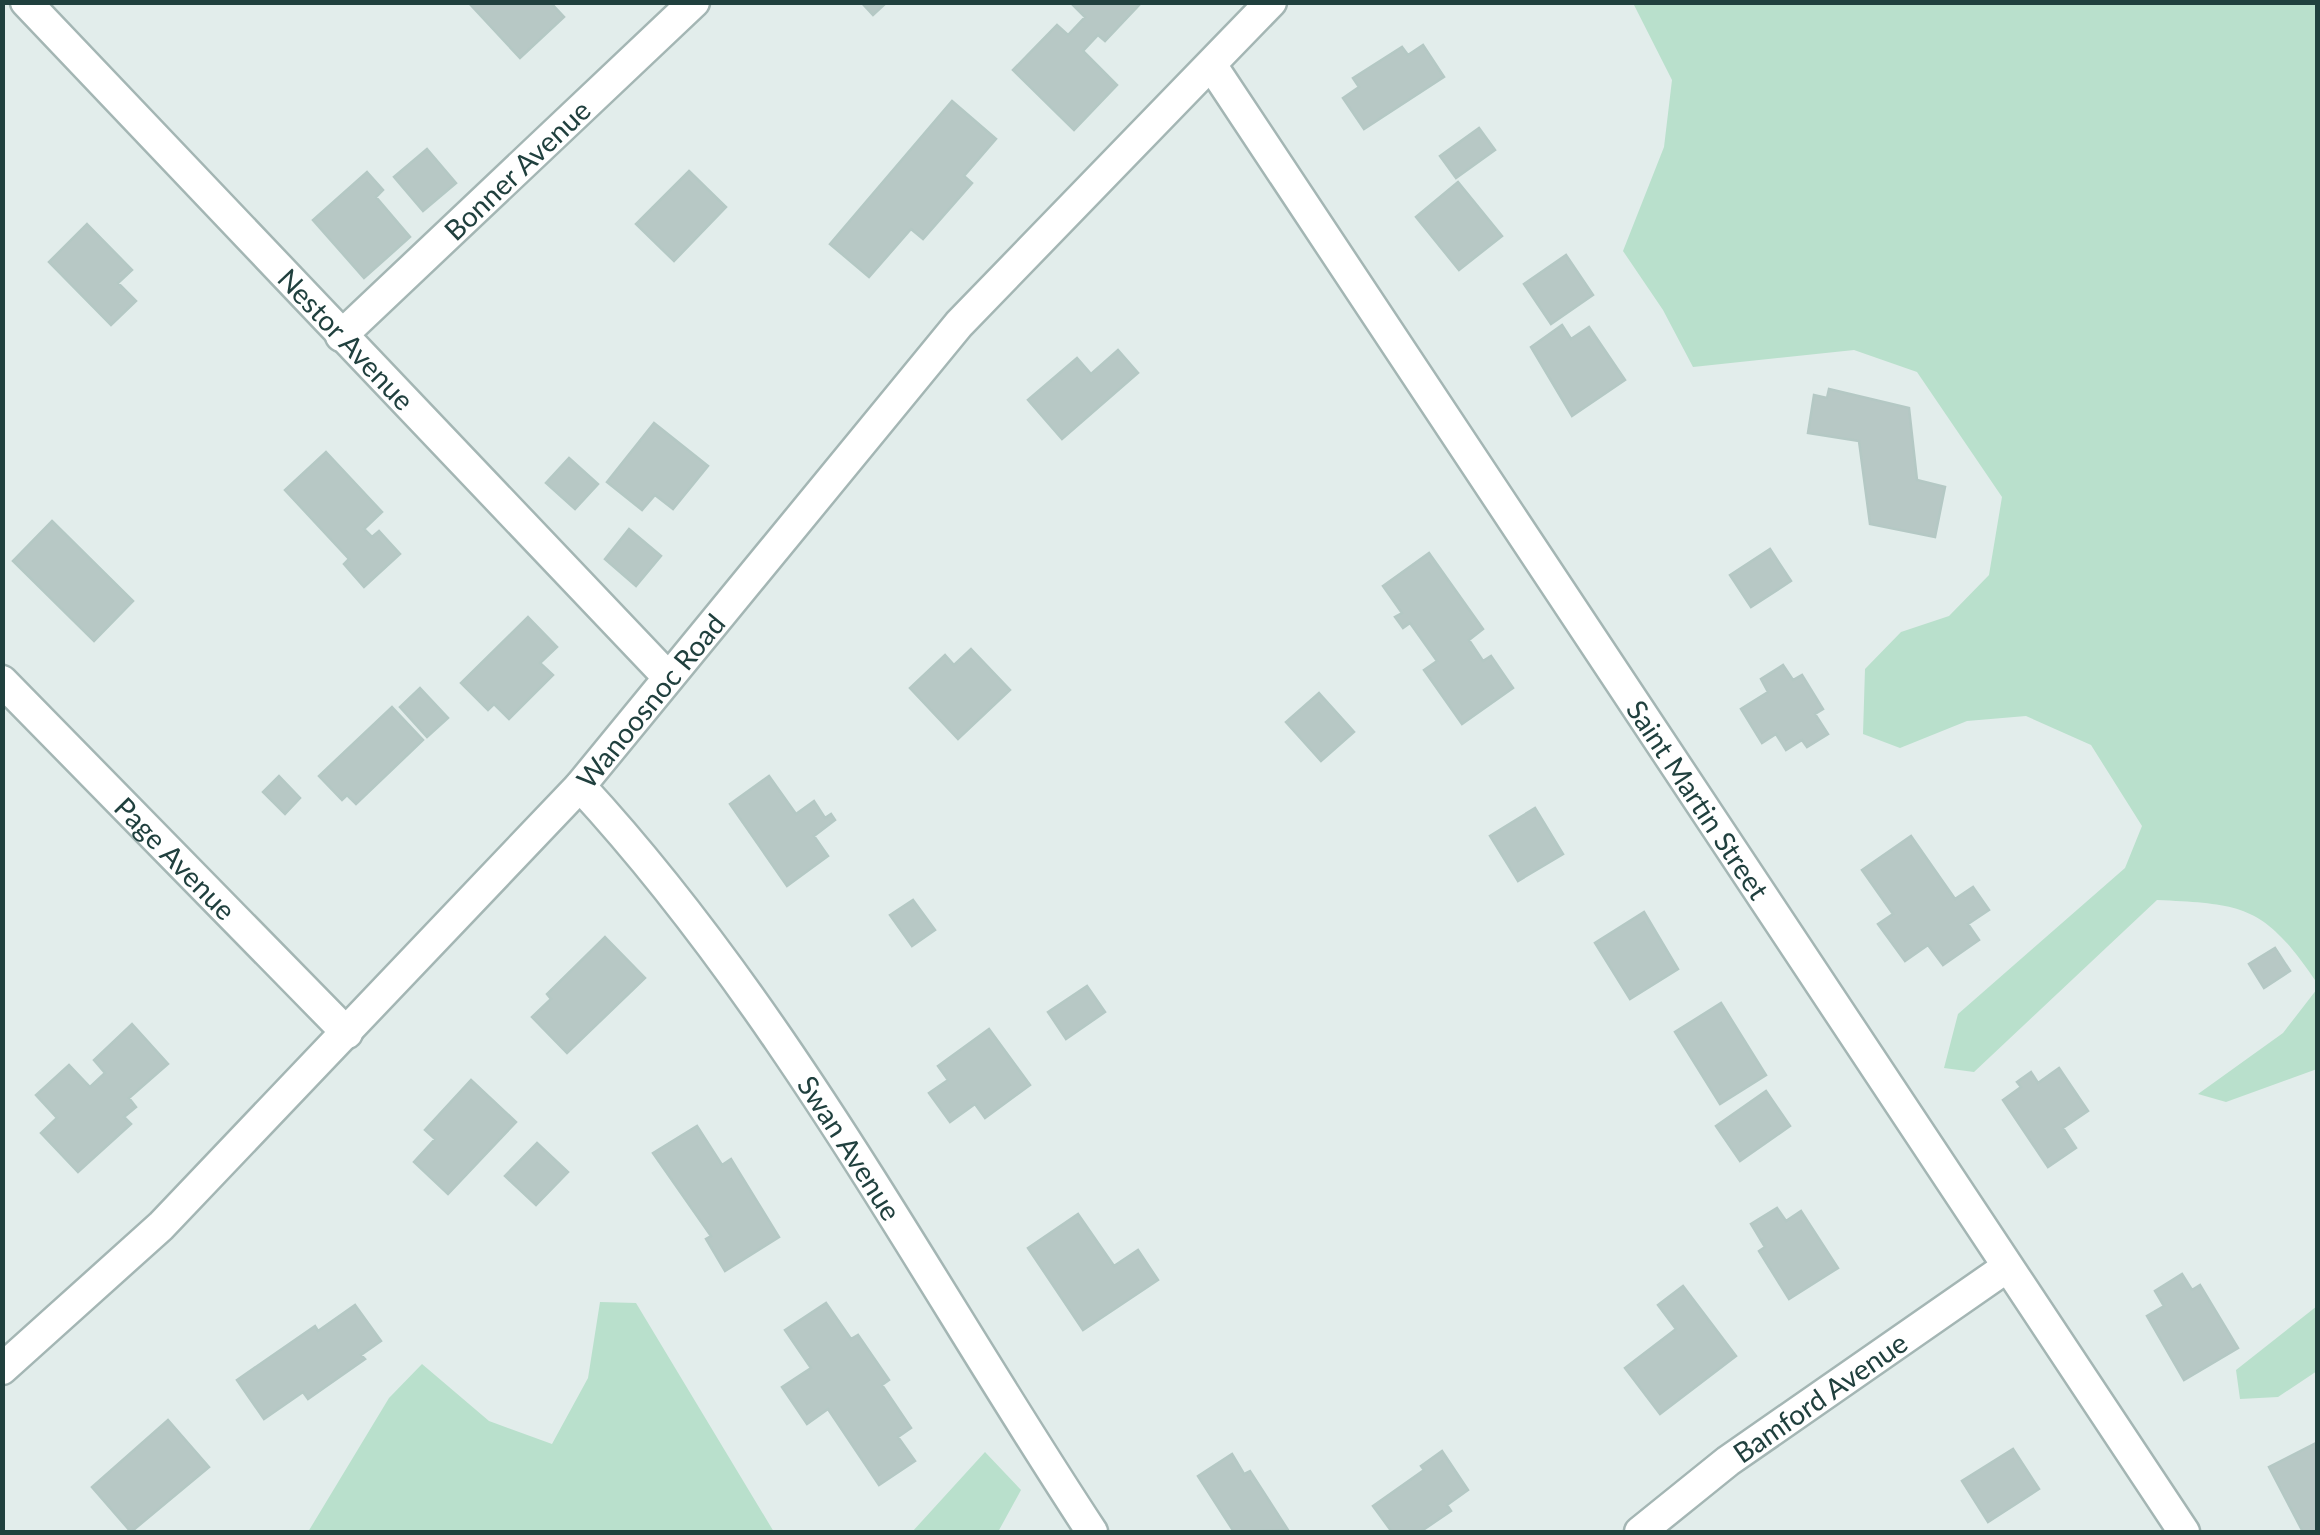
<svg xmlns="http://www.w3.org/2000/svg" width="2320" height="1535" font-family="Lato,sans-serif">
  <rect width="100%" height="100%" fill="#e2edeb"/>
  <path fill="#b9e0cc" d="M1633 3H2317V983C2265 907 2247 904 2157 900L1974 1072 1944 1068 1958 1014 2125 868 2142 826 2091 745 2026 716 1967 721 1900 748 1863 734 1865 669 1901 632 1949 616 1989 575 2002 497 1917 372 1854 350 1693 367 1663 310 1623 251 1664 147 1672 80Z
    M2317 989V1069L2226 1102 2198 1094 2283 1033Z
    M600 1302 636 1303 774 1532H308L389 1398 422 1364 489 1421 552 1444 588 1378Z
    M2317 1306V1371L2278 1397 2240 1399 2236 1370Z
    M985 1452 1021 1490 998 1532H912Z"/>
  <path fill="#b7c8c5" stroke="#b4c8c4" stroke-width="2.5" d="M468 2H550L564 17 520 58Z
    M861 2H887L873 15Z
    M1070 2 1141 3 1105 41 1098 35 1083 51 1117 85 1074 130 1013 70 1057 25 1068 35 1085 17Z
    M1423 45 1444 77 1364 129 1343 98 1359 87 1353 78 1402 47 1408 55Z
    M952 101 996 139 964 176 972 183 923 239 911 229 869 277 830 244Z
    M1479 128 1495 150 1456 178 1440 156Z
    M427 149 456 183 423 211 394 177Z
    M689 171 726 207 674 261 636 224Z
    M367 172 383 190 376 197 410 237 364 278 313 220Z
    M1458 182 1502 236 1459 270 1416 217Z
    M87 224 132 270 118 283 136 301 111 325 49 262Z
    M1566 255 1593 295 1551 324 1524 284Z
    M1562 325 1571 339 1589 327 1625 380 1572 416 1531 347Z
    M1118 350 1138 373 1062 439 1028 400 1077 358 1091 374Z
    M1829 389 1909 408 1917 480 1945 487 1935 537 1870 524 1859 441 1808 433 1814 395 1827 398Z
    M654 423 708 466 673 509 655 495 642 510 607 482Z
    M326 452 382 512 364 529 372 537 379 531 400 554 364 587 344 564 349 559 285 490Z
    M569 458 598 484 575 509 546 483Z
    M52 521 133 601 94 641 13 561Z
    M629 529 661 556 636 586 605 559Z
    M1770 549 1791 581 1751 607 1730 575Z
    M1429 553 1483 629 1469 640 1483 661 1491 656 1513 688 1462 724 1424 670 1437 661 1410 623 1403 628 1395 617 1402 613 1383 586Z
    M528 617 557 647 540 663 553 675 509 719 494 704 488 710 461 683Z
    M971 649 1010 690 958 739 910 688 945 655 954 665Z
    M1783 665 1793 680 1802 675 1823 709 1815 714 1828 734 1807 747 1802 740 1786 750 1776 734 1762 743 1741 709 1768 692 1761 679Z
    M420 688 448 718 427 737 400 707Z
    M1319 693 1354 732 1321 761 1286 722Z
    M392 707 423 740 356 804 347 795 342 800 319 776Z
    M279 776 300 798 285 814 263 792Z
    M769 776 796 814 814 801 825 818 831 814 835 820 814 836 828 856 787 886 730 804Z
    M1535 808 1563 854 1518 881 1490 836Z
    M1911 836 1955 899 1973 887 1989 910 1968 924 1979 940 1943 965 1928 945 1905 961 1878 924 1893 914 1862 870Z
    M913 900 935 930 912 946 890 915Z
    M1644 912 1678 969 1630 999 1595 943Z
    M605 937 645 978 567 1053 532 1017 551 999 547 994Z
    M2275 948 2290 971 2264 988 2249 964Z
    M1087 986 1105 1012 1066 1039 1048 1012Z
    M1721 1003 1766 1075 1720 1104 1675 1032Z
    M132 1024 168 1064 129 1098 136 1107 124 1117 131 1124 78 1172 41 1133 57 1118 36 1095 69 1065 90 1087 105 1073 94 1060Z
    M989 1029 1030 1085 985 1118 975 1104 950 1122 929 1093 948 1080 938 1066Z
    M2059 1068 2088 1111 2063 1128 2076 1148 2048 1167 2003 1100 2021 1087 2017 1082 2031 1072 2038 1083Z
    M471 1080 516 1122 448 1194 414 1162 435 1139 425 1130Z
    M1766 1091 1790 1126 1740 1161 1716 1126Z
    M697 1126 722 1165 731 1159 779 1237 725 1271 706 1239 711 1236 653 1153Z
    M537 1143 568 1172 536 1205 505 1176Z
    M1777 1208 1786 1221 1801 1211 1838 1268 1789 1299 1759 1251 1765 1247 1751 1224Z
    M1078 1214 1114 1266 1138 1250 1158 1280 1083 1330 1028 1248Z
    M2182 1274 2192 1290 2200 1285 2238 1348 2184 1380 2147 1316 2164 1306 2155 1291Z
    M1683 1286 1736 1356 1660 1414 1625 1368 1676 1329 1658 1305Z
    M826 1303 851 1339 858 1335 889 1380 882 1385 911 1428 898 1437 915 1461 879 1485 828 1409 807 1424 782 1387 811 1368 785 1330Z
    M355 1305 381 1341 361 1355 365 1359 308 1399 303 1392 264 1419 237 1380 315 1326 318 1331Z
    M168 1420 209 1467 131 1532 92 1487Z
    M2318 1442V1532H2303L2269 1467Z
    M2013 1449 2039 1489 1988 1522 1962 1481Z
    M1442 1451 1468 1490 1447 1505 1451 1511 1420 1532H1392L1373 1506 1424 1470 1421 1466Z
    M1232 1454 1244 1474 1250 1471 1288 1530 1234 1532 1198 1476Z"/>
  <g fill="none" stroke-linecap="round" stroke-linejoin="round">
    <defs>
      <g id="minor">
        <path id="s1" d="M26 2 667 676"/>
        <path id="s2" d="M1212 66 2184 1532"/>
        <path id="s3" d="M341 336 694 2"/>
        <path id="s4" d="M2 681 347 1033"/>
        <path id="s5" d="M580 786C784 1007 927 1282 1092 1532"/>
        <path id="s6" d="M2 1369 161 1226 580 786 959 324 1271 2"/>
        <path id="s7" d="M1640 1532 1728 1461 2007 1267"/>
      </g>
    </defs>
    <use href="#minor" stroke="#a4b6b4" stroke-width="35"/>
    <use href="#minor" stroke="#fff" stroke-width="30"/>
  </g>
  <g text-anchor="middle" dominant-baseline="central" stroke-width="8" stroke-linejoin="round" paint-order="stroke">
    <g font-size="28" fill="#20403e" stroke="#f3faf8">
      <text stroke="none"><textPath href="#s3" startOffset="242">Bonner Avenue</textPath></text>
      <text stroke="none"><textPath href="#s1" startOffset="465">Nestor Avenue</textPath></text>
      <text stroke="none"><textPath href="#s6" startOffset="932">Wanoosnoc Road</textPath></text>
      <text stroke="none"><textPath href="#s2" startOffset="880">Saint Martin Street</textPath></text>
      <text stroke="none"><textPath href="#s4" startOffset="248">Page Avenue</textPath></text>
      <text stroke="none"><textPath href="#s5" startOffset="452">Swan Avenue</textPath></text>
      <text stroke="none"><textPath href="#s7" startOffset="225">Bamford Avenue</textPath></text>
    </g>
  </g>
  <rect width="2320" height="1535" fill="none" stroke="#20403e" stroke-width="10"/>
</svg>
